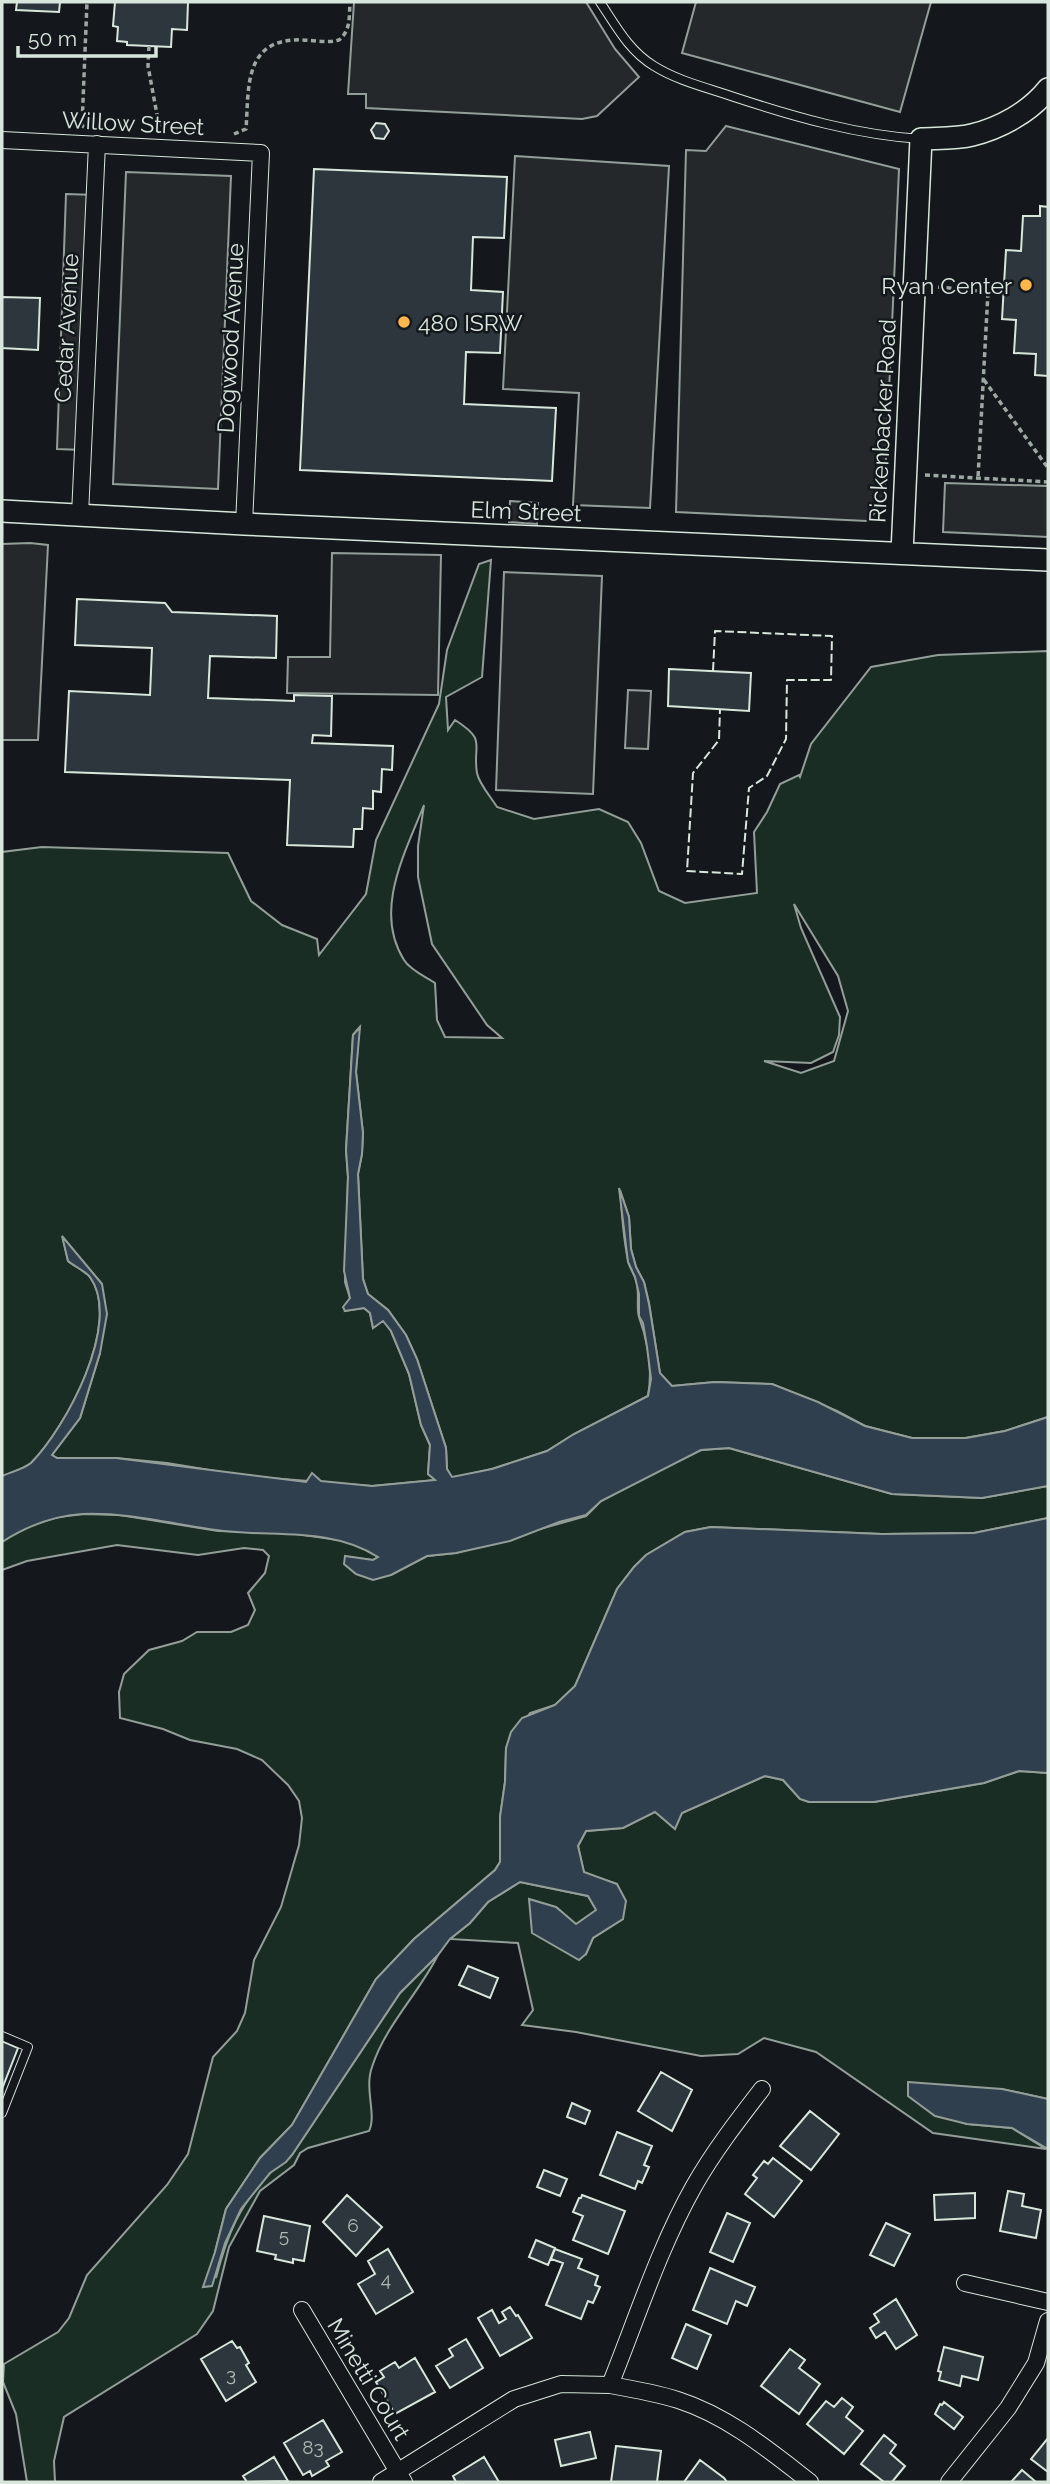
<svg xmlns="http://www.w3.org/2000/svg" width="1050" height="2484" font-family="Raleway,sans-serif">
  <rect width="100%" height="100%" fill="#14181c"/>
  <path fill="#1a2d24" stroke="#939e99" stroke-width="2" fill-rule="evenodd" d="M491 560 482 677 446 697 448 730 455 720C488 741 472 744 477 773 479 784 491 797 497 807L534 819 599 809 628 822 641 843 659 891 685 903 757 893 754 832 767 812 780 784 799 775 800 777 811 744 871 667 938 655 1048 651V1417L1005 1431 965 1438H912L865 1426 837 1411 772 1384 715 1382 672 1386 660 1374 649 1303 644 1282 636 1267 631 1249 629 1217 620 1190C622 1213 623 1238 628 1260 629 1267 634 1273 636 1280 640 1292 636 1307 639 1317 648 1342 653 1369 648 1396L574 1434 547 1451 492 1469 452 1478 447 1469 446 1448 417 1359 406 1335 388 1310 368 1294 363 1279 358 1174 362 1154 363 1133 356 1072 359 1028 353 1035 346 1150 348 1177 345 1282 350 1298 345 1311 364 1308 370 1313 373 1328 383 1320 391 1331 409 1374 421 1425 430 1445 428 1474 436 1480 372 1486 246 1476 167 1463 116 1458H57L52 1455 80 1418 100 1353 102 1284 63 1238 68 1261C74 1266 85 1271 90 1277 123 1323 65 1429 31 1463 24 1469 11 1472 2 1476V852L42 847 228 853 251 901 282 925 317 939 319 955 366 894 376 840 439 704 447 650 479 564ZM424 805 418 846V877L432 944 487 1025 502 1038 445 1037 437 1020 435 983C426 977 410 970 404 960 373 911 405 853 424 805ZM794 904 838 976 848 1011 834 1061 801 1073 764 1061 811 1063 833 1052 839 1035 840 1017 801 928Z
    M729 1448 892 1494 982 1498 1048 1486V1518L974 1533 882 1534 711 1527 685 1532 646 1555 634 1567 617 1589 575 1686 555 1705 530 1713 506 1748 505 1782 500 1817V1862L495 1870 414 1939 376 1979 292 2125 260 2158 226 2209 215 2252 216 2278C227 2235 239 2205 271 2172 277 2165 286 2163 292 2155L400 1993 438 1955C419 1993 385 2026 372 2067 364 2089 377 2115 369 2131L308 2148 300 2153 294 2165 260 2191 229 2247 213 2311 197 2334 64 2417 54 2461 55 2482H27L16 2414 3 2382 4 2364 58 2332 69 2318 87 2275 167 2185 188 2154 213 2057 237 2031 245 2013 254 1960 281 1907 299 1845 302 1818 299 1801 288 1785 262 1760 237 1749 190 1740 163 1729 120 1718 119 1692 124 1674 149 1650 182 1641 197 1632H231L248 1625 255 1610 248 1593 265 1573 269 1556 263 1550 244 1548 198 1555 117 1545 27 1561 2 1570V1542L22 1528 58 1517 84 1514 120 1515 218 1531 290 1533 345 1541 357 1545 379 1557 373 1560 345 1557 391 1575 427 1556 456 1553 586 1516 601 1501 661 1469 701 1450Z
    M1019 1771 1048 1773V2099L1002 2089 967 2124 1012 2128 1046 2149 933 2133 816 2052 764 2038 738 2054 701 2056 576 2032 522 2025 533 2010 518 1943 450 1939 470 1923 488 1902 520 1882 588 1896 597 1910 576 1925 556 1907 586 1954 593 1938 623 1919 617 1884 584 1873 578 1846 586 1831 623 1828 655 1811 682 1813 765 1776 783 1780 800 1799 809 1802H874L984 1783Z"/>
  <path fill="#24282b" stroke="#939e99" stroke-width="2" d="M354 2H586L615 49 639 77 597 116 582 119 366 108V94H348Z
    M696 2H931L900 112 682 53Z
    M726 126 899 169 884 503 867 521 676 512 686 150 706 151Z
    M515 156 669 166 650 508 573 505 579 393 503 389Z
    M126 172 231 176 218 489 113 484Z
    M66 194 95 195 83 450 57 449Z
    M945 483 1048 486V537L943 532Z
    M510 501 538 503 537 524 509 522Z
    M30 543 48 545 38 740H2V544Z
    M332 553 441 555 438 695 287 693 288 657H330Z
    M504 572 602 576 593 794 496 790Z
    M628 690 651 691 648 749 625 748Z"/>
  <path fill="#2f3f4d" stroke="#939e99" stroke-width="2" d="M360 1027 356 1072 363 1133 362 1154 358 1174 363 1279 368 1294 388 1310 406 1335 417 1359 446 1448 447 1469 452 1477 492 1469 547 1451 574 1434 648 1396 651 1379 647 1347 643 1323 639 1316V1294L635 1277 628 1262 619 1188 629 1217 631 1249 636 1267 644 1282 649 1304 660 1373 672 1386 715 1382 772 1384 818 1402 865 1426 912 1438H966L1005 1431 1048 1417V1486L982 1498 892 1494 729 1448 701 1450 601 1501 586 1515 559 1522 510 1541 456 1553 427 1556 391 1575 373 1580 356 1574 344 1564 345 1556 373 1560 378 1557C329 1526 271 1538 216 1530 172 1524 127 1512 82 1514 52 1516 27 1526 2 1542V1476C11 1472 24 1469 31 1463 65 1429 123 1323 90 1277 85 1271 74 1266 68 1261L62 1236 102 1284 107 1314 100 1353 80 1418 52 1455 57 1458H116L306 1482 312 1473 321 1481 372 1486 435 1480 428 1474 430 1445 421 1425 409 1374 391 1331 383 1321 373 1328 370 1313 364 1308 345 1311 343 1307 350 1298 344 1271 348 1177 346 1150 353 1035Z
    M1048 1518V1773L1019 1771 984 1783 874 1802H809L800 1799 783 1780 765 1776 682 1813 675 1829 655 1812 623 1828 586 1831 578 1846 584 1872 617 1884 626 1901 623 1919 593 1938 586 1954 579 1960 532 1933 529 1899 556 1907 576 1924 596 1910 588 1896 520 1882 488 1902 470 1923 450 1939 438 1955 400 1993 292 2155 286 2162 270 2173 241 2209 225 2243 212 2286 203 2287 215 2252 226 2209 260 2158 292 2125 376 1979 414 1939 495 1870 500 1862V1817L505 1782 506 1748 511 1732 522 1718 555 1705 575 1686 617 1589 634 1567 646 1555 685 1532 711 1527 882 1534 974 1533Z
    M908 2082 1002 2089 1048 2099V2149L1012 2128 967 2124 935 2116 908 2096Z"/>
  <path fill="#2c363c" stroke="#d8e6dc" stroke-width="2" d="M17 2H60L59 12 16 10Z
    M115 2H188L187 30 172 29 171 47 127 45V42L117 41 118 27 113 26Z
    M376 123 385 124 389 131 384 139 375 138 371 130Z
    M314 169 507 177 504 238 473 237 471 290 503 292 500 353 466 352 464 404 556 408 552 481 300 470Z
    M1040 206 1048 207V376L1035 375 1036 354 1014 353 1016 320 1002 319 1006 250 1021 251 1023 216H1040Z
    M2 297 40 298 38 350 2 348Z
    M77 599 165 603 172 612 277 616 276 658 210 656 208 698 294 701V695L332 696 331 736 313 735 312 743 393 746 392 770 382 769 381 792 373 791V809L363 808 362 829H354L353 847 287 845 290 780 65 772 69 691 150 695 152 648 75 645Z
    M669 669 751 673 749 711 668 706Z
    M468 1966 498 1978 490 1998 459 1985Z
    M2 2041 18 2048 2 2089Z
    M661 2072 692 2090 672 2131 638 2111Z
    M572 2103 590 2111 585 2124 567 2117Z
    M810 2111 839 2134 811 2170 780 2146Z
    M617 2132 652 2146 644 2165 649 2167 642 2183 638 2181 635 2189 600 2175Z
    M773 2158 802 2181 774 2217 745 2194 757 2178 753 2175 764 2161 768 2164Z
    M544 2170 567 2179 560 2196 537 2187Z
    M1008 2191 1024 2194 1022 2206 1041 2210 1036 2238 1000 2231Z
    M975 2193V2218L935 2220 934 2195Z
    M347 2195 382 2227 356 2256 323 2222Z
    M582 2195 625 2211 608 2254 573 2240 583 2216 573 2212 579 2198H581Z
    M727 2213 750 2223 733 2262 710 2252Z
    M264 2216 310 2226 304 2261 293 2259V2263L275 2259 276 2255 257 2251Z
    M886 2223 910 2234 894 2266 870 2255Z
    M536 2240 555 2248 548 2265 529 2257Z
    M388 2249 413 2292 376 2314 358 2284 375 2274 368 2261Z
    M555 2249 582 2259 578 2268 598 2276 595 2285 600 2287 593 2303 588 2301 581 2319 546 2305 563 2263 551 2259Z
    M710 2268 755 2287 747 2306 736 2301 727 2324 693 2310Z
    M896 2299 917 2335 896 2349 885 2332 876 2338 870 2328 879 2322 874 2314Z
    M510 2307 516 2316 518 2315 532 2338 500 2356 478 2318 492 2310 499 2323 506 2319 502 2312Z
    M686 2324 711 2335 697 2369 672 2358Z
    M466 2339 483 2368 450 2388 436 2366 453 2356 449 2349Z
    M232 2341 237 2348 240 2347 249 2363 246 2365 256 2382 226 2401 201 2359Z
    M944 2347 983 2357 978 2380 962 2376 960 2386 939 2380 941 2372 938 2371Z
    M790 2349 805 2360 799 2368 820 2384 799 2414 761 2386Z
    M415 2358 435 2392 395 2414 376 2382 384 2377 380 2371 395 2362 399 2368Z
    M842 2398 853 2407 846 2417 863 2431 844 2454 807 2424 826 2401 834 2407Z
    M944 2402 963 2417 954 2429 935 2414 940 2404 942 2405Z
    M323 2420 342 2452 326 2461 329 2466 312 2476 310 2471 303 2475 284 2443Z
    M590 2432 596 2458 561 2466 555 2440Z
    M884 2435 896 2445 890 2453 905 2466 892 2482H884L861 2464Z
    M1048 2438V2472L1031 2459Z
    M616 2446 661 2451 657 2482H611Z
    M274 2457 288 2481 247 2482 243 2476Z
    M484 2457 499 2482H456L453 2476Z
    M700 2460 724 2478 727 2482H684Z
    M1022 2470 1036 2482H1011Z"/>
  <g fill="none" stroke-linecap="round" stroke-linejoin="round">
    <defs>
      <path id="service" d="M600 2C616 26 629 51 654 66 678 81 708 88 734 97 795 117 857 135 921 139
        M2 2036 28 2047 2 2113"/>
      <path id="minor" d="M2 140 261 153 244 524
        M80 515 97 144
        M965 2283 1048 2302
        M302 2310 404 2482
        M610 2385C633 2389 656 2393 678 2400 728 2416 770 2451 810 2482
        M381 2482 514 2399 561 2384 610 2385C637 2318 659 2248 694 2186 714 2151 738 2120 762 2089
        M949 2482 1008 2408 1036 2363 1048 2321"/>
      <path id="tertiary" d="M2 511 244 524 1048 560
        M902 553 921 139C937 138 956 139 972 135 1000 128 1030 112 1048 89"/>
    </defs>
    <use href="#service" stroke="#d8e6dc" stroke-width="10"/>
    <use href="#minor" stroke="#d8e6dc" stroke-width="18"/>
    <use href="#tertiary" stroke="#d8e6dc" stroke-width="24"/>
    <path stroke="#9da8a2" stroke-width="3.5" stroke-dasharray="5 3.5" stroke-linecap="butt" d="M149 46 148 66 160 131
      M84 127 82 126 87 2
      M234 134 246 129C249 91 243 42 295 40 309 39 325 44 339 40 351 30 349 17 350 2
      M938 287 988 292 978 478
      M984 380 1048 468
      M925 475 1048 482"/>
    <use href="#service" stroke="#14181c" stroke-width="8"/>
    <use href="#minor" stroke="#14181c" stroke-width="16"/>
    <use href="#tertiary" stroke="#14181c" stroke-width="21"/>
    <path stroke="#d8e6dc" stroke-width="2" stroke-dasharray="9 3.5" stroke-linecap="butt" d="M713 671 715 631 832 636 831 680H787L786 739 767 776 749 788 742 874 687 871 693 773 719 740 720 709"/>
  </g>
  <g fill="#ffb74d" stroke="#14181c" stroke-width="2.5">
    <circle cx="1026" cy="285" r="7"/>
    <circle cx="404" cy="322" r="7"/>
  </g>
  <g text-anchor="middle" dominant-baseline="central" stroke-width="5" stroke-linejoin="round" paint-order="stroke">
    <g font-size="19" fill="#adbab4">
      <text x="353" y="2225">6</text>
      <text x="284" y="2235">5</text>
      <text x="386" y="2279">4</text>
      <text x="231" y="2374">3</text>
      <text x="313" y="2447">83</text>
    </g>
    <g font-size="23" fill="#d8e6dc" stroke="#14181c">
      <text transform="translate(133 123) rotate(3)">Willow Street</text>
      <text transform="translate(66 328) rotate(-87)">Cedar Avenue</text>
      <text transform="translate(230 338) rotate(-87)">Dogwood Avenue</text>
      <text transform="translate(882 421) rotate(-87)">Rickenbacker Road</text>
      <text transform="translate(526 511) rotate(2)">Elm Street</text>
      <text transform="translate(369 2379) rotate(59)">Minetti Court</text>
    </g>
    <g font-size="23" fill="#d8e6dc" stroke="#14181c" text-anchor="end">
      <text x="1012" y="285">Ryan Center</text>
      <text x="418" y="322" text-anchor="start">480 ISRW</text>
    </g>
  </g>
  <rect width="1050" height="2484" fill="none" stroke="#d8e6dc" stroke-width="7"/>
  <path d="M18 46v10h138v-10" fill="none" stroke="#d8e6dc" stroke-width="3.5"/>
  <text x="28" y="46" font-size="21" fill="#d8e6dc" stroke="#14181c" stroke-width="5" paint-order="stroke">50 m</text>
</svg>
